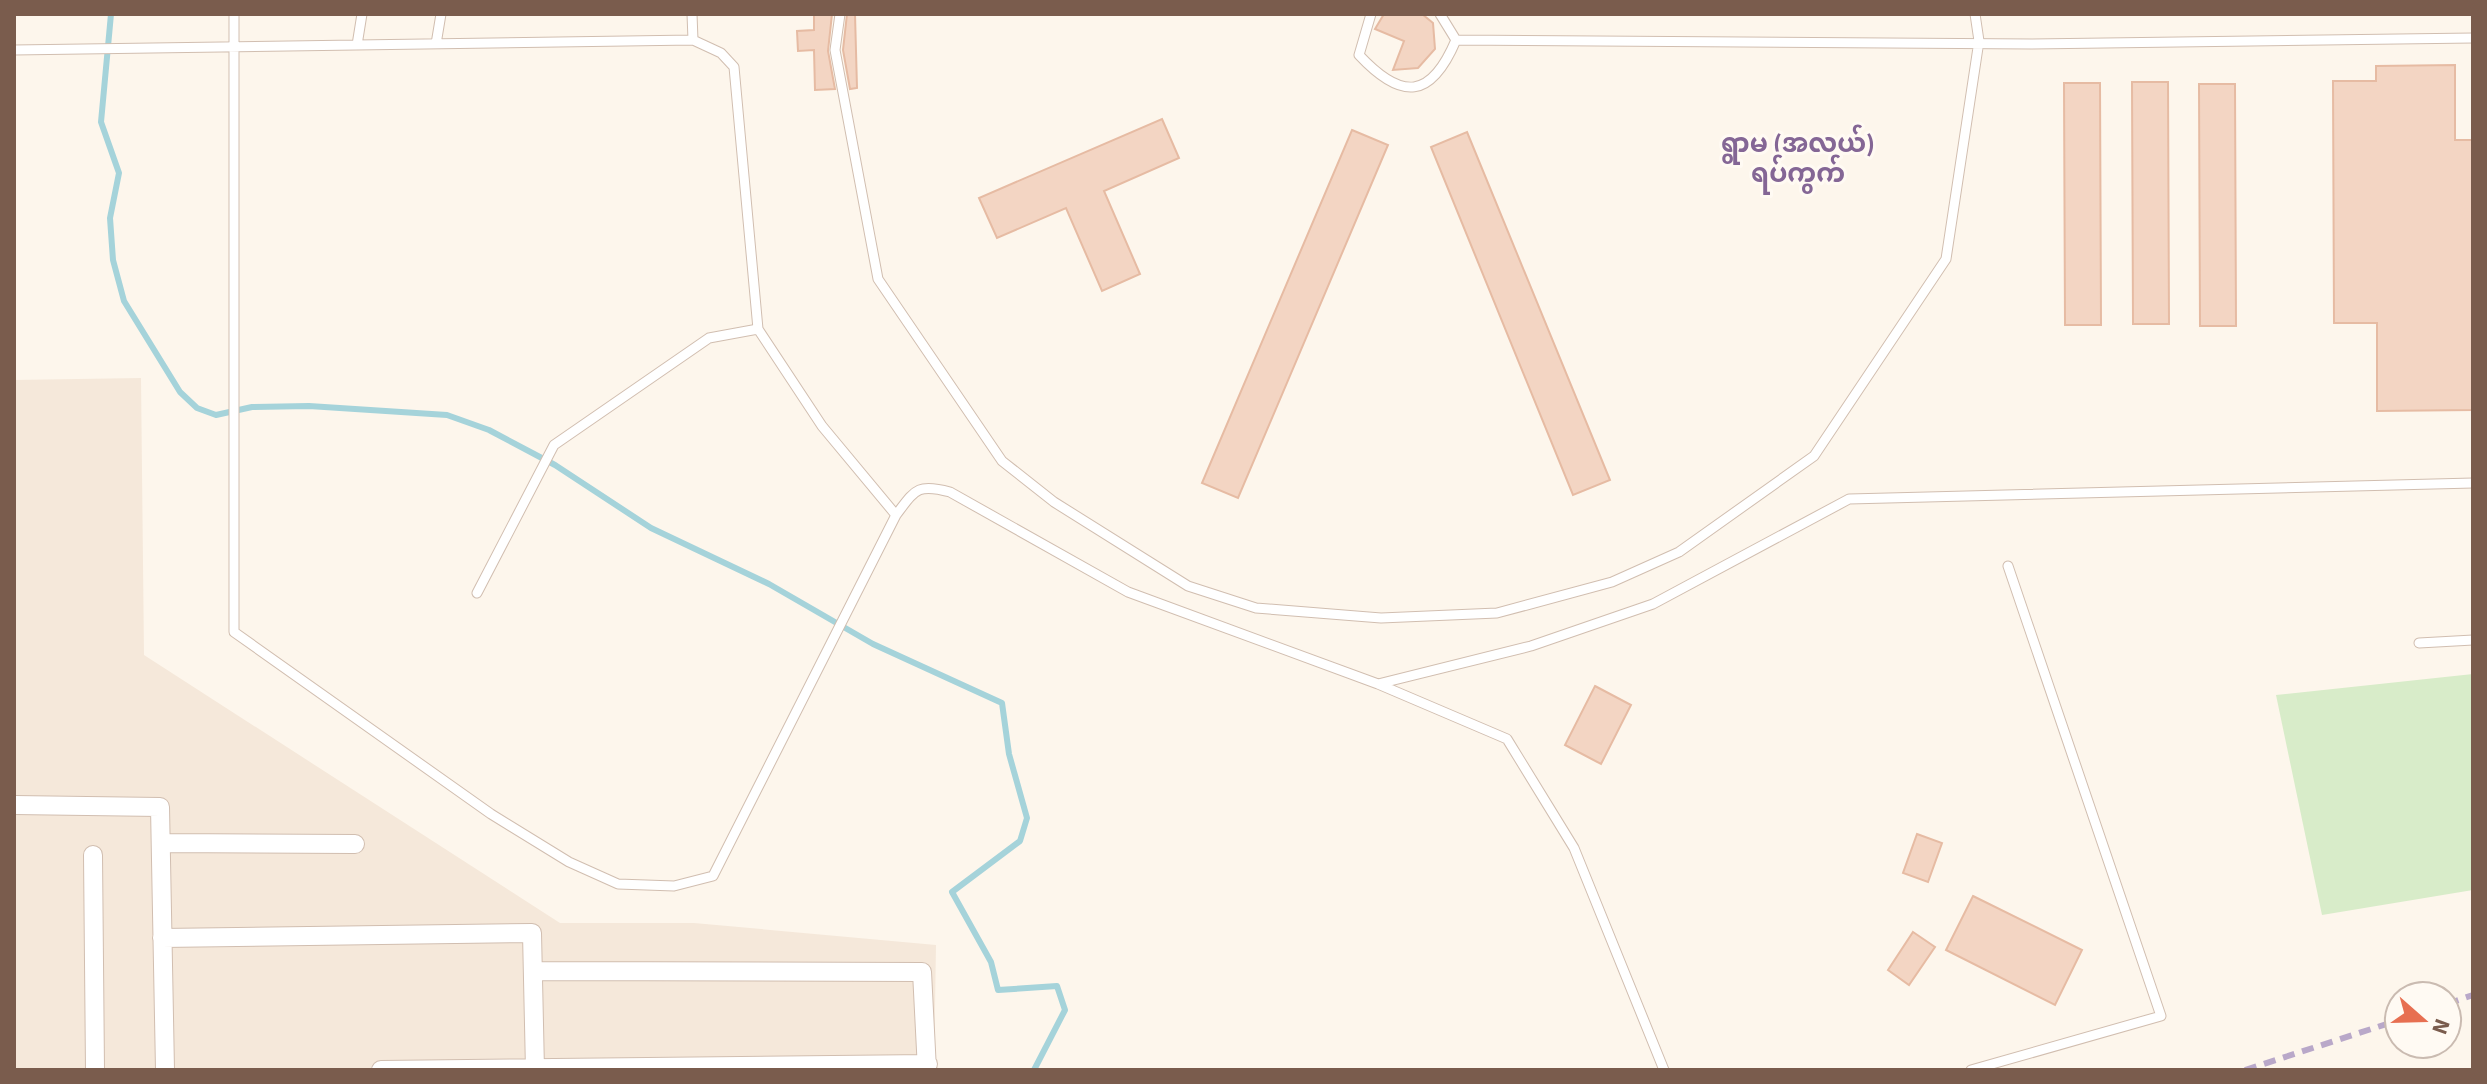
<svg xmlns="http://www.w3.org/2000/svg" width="2487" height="1084" font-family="'Source Sans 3','Noto Sans Myanmar',sans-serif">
  <rect width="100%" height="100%" fill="#fdf6ec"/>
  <path fill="#f5e8da" d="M141 378 144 655 560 923H694L936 945 934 1070H14V380Z"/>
  <path fill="#d8ecc9" d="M2473 674V890L2322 915 2276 695Z"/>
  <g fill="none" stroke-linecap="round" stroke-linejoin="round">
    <path stroke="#a5d3da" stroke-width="6" d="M111 14 101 122 119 173 110 218 113 260 124 301 180 392 197 408 216 415 252 407 309 406 447 415 489 430 555 465 651 528 769 584 873 644 1002 703 1009 754 1027 818 1020 841 952 892 991 962 998 990 1057 986 1065 1010 1034 1070"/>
  </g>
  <path fill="#f3d5c3" stroke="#e6bba3" stroke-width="2" d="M814 14H832L828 51 835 89 815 90 814 50 798 51 797 31 814 30Z
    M847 14H855L857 88 850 89 843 50Z
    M1384 14H1422L1433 23 1435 49 1418 68 1393 70 1404 41 1375 29Z
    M2455 65V140H2473V410L2377 411V323H2334L2333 81H2376V66Z
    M2132 82H2168L2169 324H2133Z
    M2064 83H2100L2101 325H2065Z
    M2199 84H2235L2236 326H2200Z
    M1162 119 1179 158 1104 191 1140 274 1102 291 1066 208 997 238 979 198Z
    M1352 130 1388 145 1238 498 1202 483Z
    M1467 132 1610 480 1573 495 1431 147Z
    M1595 686 1631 705 1601 764 1565 745Z
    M1917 834 1942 843 1928 882 1903 873Z
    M1973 896 2082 950 2055 1005 1946 950Z
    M1913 932 1935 947 1909 985 1888 970Z"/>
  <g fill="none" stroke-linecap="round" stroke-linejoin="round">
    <defs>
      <path id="lane" d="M234 14V632L491 814 569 862 618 884 674 886 713 876 896 515C915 490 917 483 950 492L1128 592 1378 684 1507 739 1574 848 1664 1070
        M692 14 693 40
        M840 14 835 50 878 279 1002 461 1054 502 1188 586 1256 608 1381 618 1497 613 1612 582 1679 552 1814 456 1946 259 1979 41 1975 14
        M1371 14 1359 55C1402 101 1431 99 1456 40L1440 14
        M1456 40 2032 44 2473 38
        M436 44 441 14
        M357 45 362 14
        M14 50 693 40 721 53 734 67 758 329 822 426 896 515
        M477 593 554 445 709 338 758 329
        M2419 643 2473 640
        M1378 684 1531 646 1653 604 1849 499 2473 483
        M1971 1070 2161 1016 2008 566"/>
      <path id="street" d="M14 805 160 807 165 1070
        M161 843 355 844
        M93 855 95 1070
        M162 938 532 933 535 1070
        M533 971 922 972 927 1070
        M381 1070 928 1064"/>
    </defs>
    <use href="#lane" stroke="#d1beb0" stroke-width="11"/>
    <use href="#street" stroke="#d1beb0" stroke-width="20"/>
    <use href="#lane" stroke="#fff" stroke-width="9"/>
    <use href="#street" stroke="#fff" stroke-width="18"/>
    <path stroke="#b9a8c9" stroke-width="6" stroke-dasharray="12 8" stroke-linecap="butt" d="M2447 1004 2473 995
      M2245 1070 2399 1020"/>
  </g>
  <g text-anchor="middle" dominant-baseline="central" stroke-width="6" stroke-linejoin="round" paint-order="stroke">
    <g font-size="26" font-weight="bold" fill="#846695" stroke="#fffaf3">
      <text x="1798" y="143">ရွာမ (အလယ်)<tspan x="1798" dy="30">ရပ်ကွက်</tspan></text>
    </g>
  </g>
  <rect width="2487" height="1084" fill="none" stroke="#7a5c4d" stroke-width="32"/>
  <g transform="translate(2423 1020) rotate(110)"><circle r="38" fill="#fffaf3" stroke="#cabbb1" stroke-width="2"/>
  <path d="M0-6L14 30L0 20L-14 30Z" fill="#e76f51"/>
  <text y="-12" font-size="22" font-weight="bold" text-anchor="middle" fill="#7a5c4d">N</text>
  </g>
</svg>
